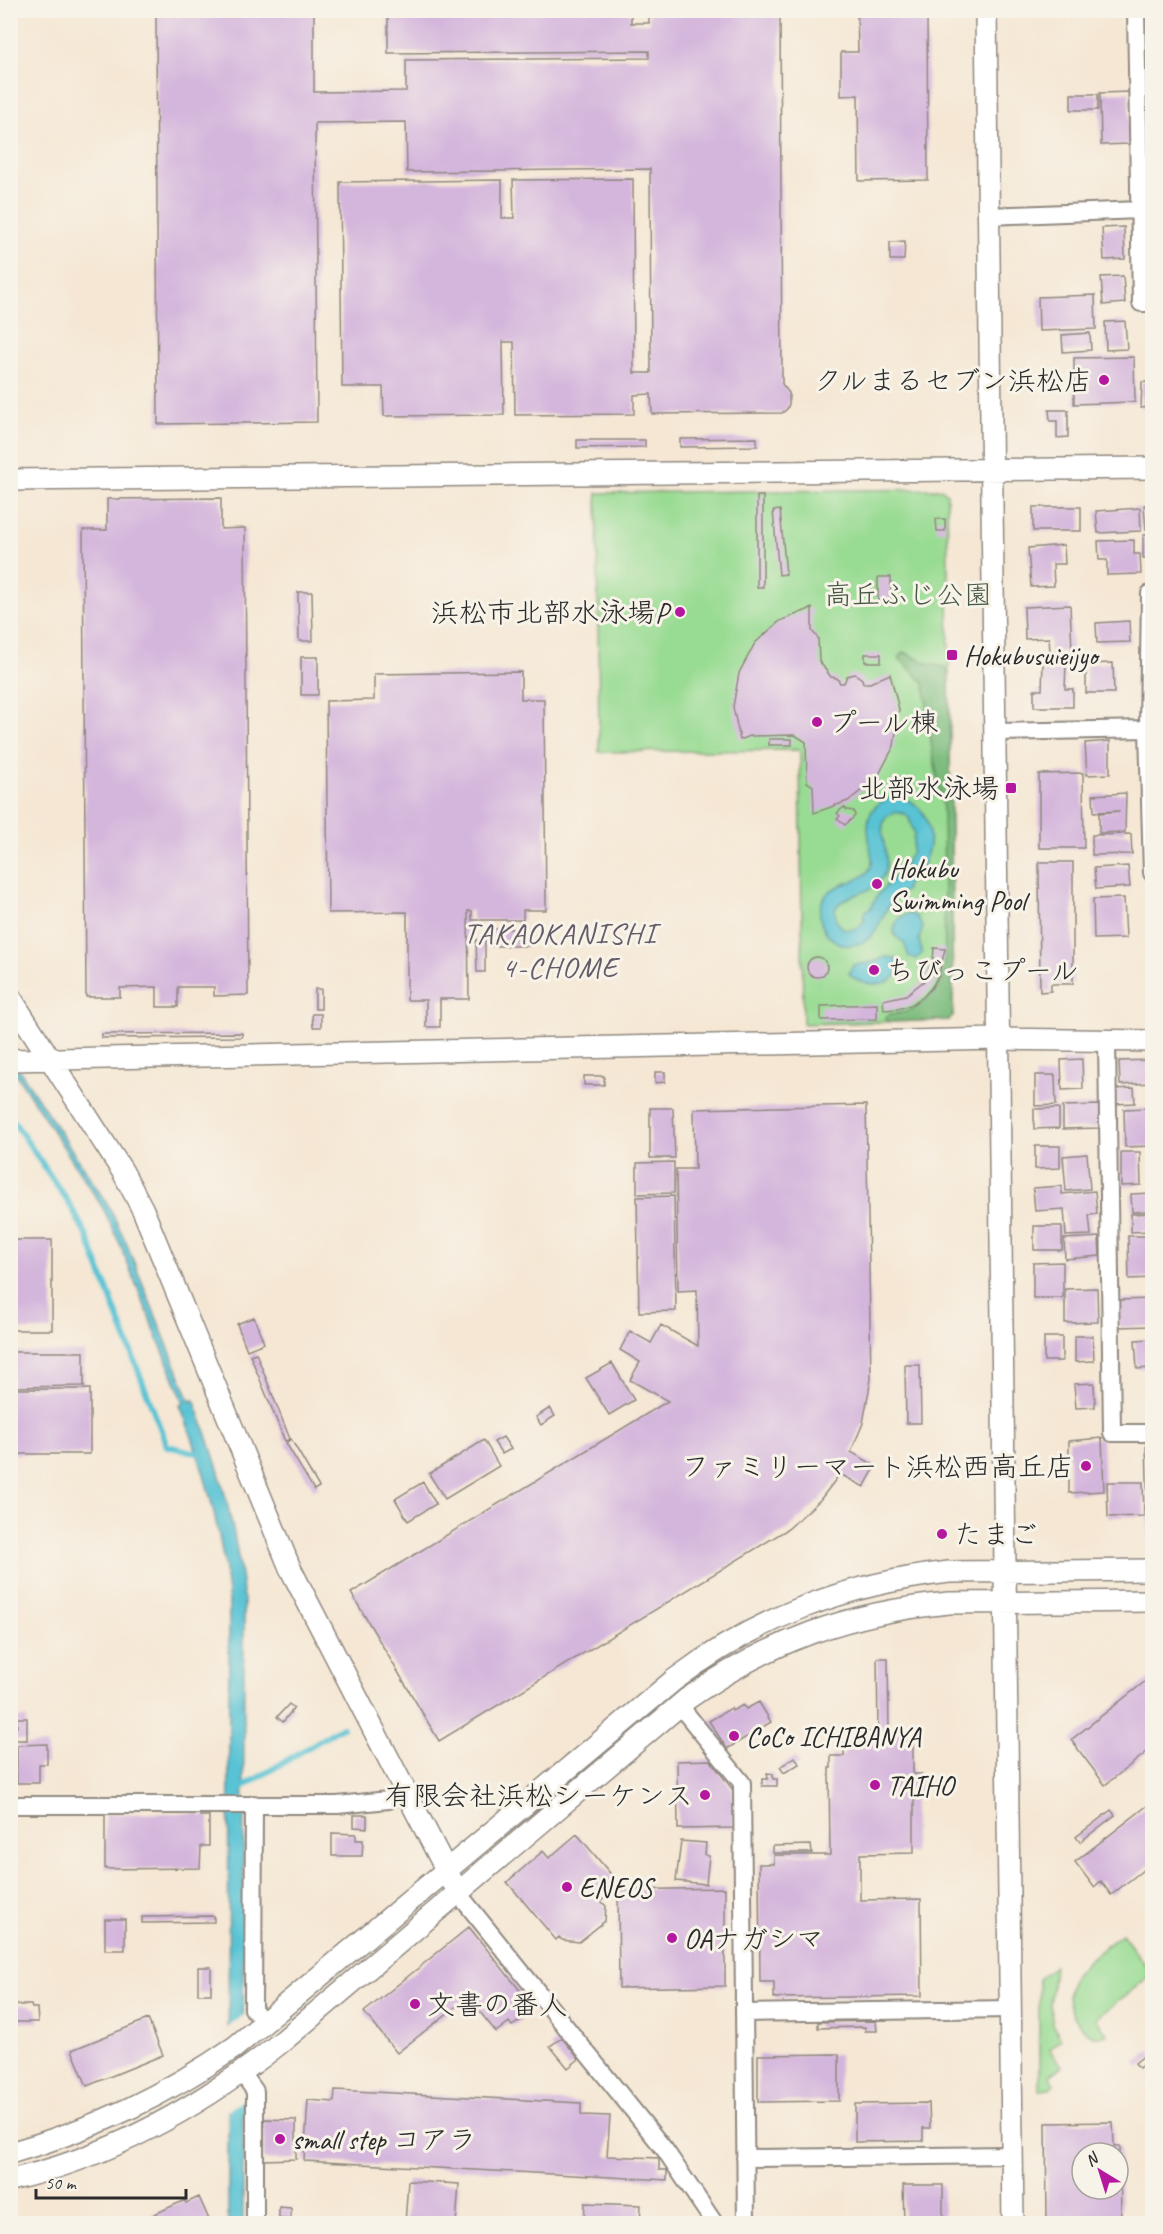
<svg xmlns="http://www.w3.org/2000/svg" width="1163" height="2234" font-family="Caveat,'Klee One',sans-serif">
  <rect width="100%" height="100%" fill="#f7f3e8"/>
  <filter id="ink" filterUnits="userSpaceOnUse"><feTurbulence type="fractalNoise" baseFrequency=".0167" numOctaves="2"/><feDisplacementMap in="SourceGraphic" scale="12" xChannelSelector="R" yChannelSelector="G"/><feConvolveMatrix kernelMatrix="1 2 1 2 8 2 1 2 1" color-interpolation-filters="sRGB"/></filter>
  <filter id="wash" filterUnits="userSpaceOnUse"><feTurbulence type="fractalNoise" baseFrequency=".008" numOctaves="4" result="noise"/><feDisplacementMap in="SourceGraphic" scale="24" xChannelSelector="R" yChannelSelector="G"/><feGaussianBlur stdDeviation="1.35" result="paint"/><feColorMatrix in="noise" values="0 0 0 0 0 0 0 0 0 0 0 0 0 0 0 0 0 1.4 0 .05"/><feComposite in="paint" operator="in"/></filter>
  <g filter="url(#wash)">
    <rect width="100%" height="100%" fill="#f5e7d4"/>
    <path fill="#98db92" stroke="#62835e" stroke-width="1.5" d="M942 489 947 494 953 1016 949 1020 803 1024 800 750 599 752 597 493Z
      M1122 1934 1152 1974 1096 2019 1108 2035C1096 2038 1088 2036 1080 2025 1046 1982 1092 1958 1122 1934Z
      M1054 1966 1050 2006 1053 2024 1061 2039 1049 2049 1062 2066 1049 2076 1055 2084 1050 2089 1039 2090V1979Z"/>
    <path fill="#7abb7c" stroke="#527354" stroke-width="1.5" d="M904 652 929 664 945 667 949 674 953 1016 949 1020 889 1022 885 1018 889 1014C915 1014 943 993 945 966L943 805 932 751 926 695 924 683 899 658Z"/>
    <path fill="#59c3d4" stroke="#427780" stroke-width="1.5" fill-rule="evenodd" d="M893 797C930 798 938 840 921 868 917 875 911 881 906 886V890C901 895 896 895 892 901 881 914 880 933 863 942 835 957 807 920 826 895 837 881 865 884 871 866 873 862 872 857 871 853 867 826 862 807 893 797ZM895 812 905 814 909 818 914 833 912 852 902 869 879 893 870 909 866 910 863 916 865 920C859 928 854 931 844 929L836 921 835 909C845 891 872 897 883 876 894 857 875 835 886 817Z
      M911 914 917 917 923 928 919 939 922 954 916 959 909 957 904 943 895 936 894 930C896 919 901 915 911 914Z
      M885 957 895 958 900 967C895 991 856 986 849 973L853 965 874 962Z
      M10 1056 108 1205 125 1240 190 1401 194 1400C220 1465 237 1531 244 1601L243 2223H228L229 1602C222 1533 206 1470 180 1405L184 1403 119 1242 103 1208 11 1066Z"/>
    <path fill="#f5e7d4" d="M246 2013V2098L225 2112V2030Z"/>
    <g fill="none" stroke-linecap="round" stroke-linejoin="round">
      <path stroke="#59c3d4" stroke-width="6" d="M10 1116 70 1205 87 1236 167 1446 206 1455
        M238 1790 342 1727"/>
    </g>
    <g id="blocks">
      <path fill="#d4b5dc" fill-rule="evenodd" d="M156 10H314V92L406 91V60L649 58V51L388 53V10H631V23H649V10H780L782 384 789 393V404L787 409 782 413 652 414 651 394 634 395V414L515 415 514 342H503L504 415 384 416 383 387H342L340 182 502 180V218H514L513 180 633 179 634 373H651L650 169 407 172 406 122 315 123 317 422 158 424Z
        M857 10H927L928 180 859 181 858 95 841 96V52H858Z
        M1129 92 1130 144 1101 145 1100 93Z
        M1071 94H1098V110H1071Z
        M1124 227 1125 259 1104 260 1102 228Z
        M905 241 904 260H890V242Z
        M1123 276 1125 303 1103 305 1101 277Z
        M1095 295 1096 329 1039 331 1038 297Z
        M1125 321 1127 349 1106 350 1105 322Z
        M1090 333 1091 350 1063 352 1062 335Z
        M1134 357 1135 402 1074 404V358Z
        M1142 382H1152V407L1141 408Z
        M1049 410H1068V437L1057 438V421H1050Z
        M757 438V446L680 447V439Z
        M577 440H645V447L577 448Z
        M757 496H763V587H757Z
        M221 498V529L245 528 248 995 214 996V987H178V1007H157V987L120 988V997H86L83 530H107V499Z
        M1152 504V530H1146L1144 505Z
        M1033 507H1081V531H1033Z
        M1140 508 1141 531 1098 533 1096 511Z
        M780 510 786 574 779 575 773 511Z
        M936 519H945V531H937Z
        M1143 535H1152V557L1143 558Z
        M1134 540V554H1140L1141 574 1107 575V560H1099L1098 541Z
        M1064 545 1065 564H1053L1054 586 1031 587 1028 548Z
        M878 577H891V602H878Z
        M298 592H312L313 641H299Z
        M1070 605 1072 651 1050 652 1049 638 1025 639 1024 607Z
        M812 608V631L818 638 819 661 831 677 837 678 840 683H844L847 676 855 674 862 679 863 683H870L890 674 899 709 894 746 877 778 848 801 814 813 813 786 807 782 806 742 795 735 750 736 740 740 733 707 739 673 755 643 780 621Z
        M1129 621 1130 642 1097 643 1096 623Z
        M865 654H881V662H865Z
        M301 657H318V695H301Z
        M1043 662H1066L1065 689H1073V707H1034V690H1042Z
        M1113 663 1114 693H1086V664Z
        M521 672V699H544L546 910H523V920H472V911H468L469 999H440V1027H426V1000H407V912L328 913 326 701 374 700V674Z
        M769 739H792V745H769Z
        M1110 741V774L1087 775 1085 743Z
        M1083 773 1084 848H1039V774Z
        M1126 793 1125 832 1099 833V813L1120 811 1094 812 1093 795Z
        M844 807 847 810 854 811 855 816 845 825 837 819 840 816 837 813Z
        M1131 834 1132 854 1092 855V835Z
        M1039 862H1073V984H1051V991L1040 992Z
        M1128 866 1130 887 1096 889 1094 868Z
        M1124 898 1126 938 1094 939 1093 899Z
        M492 929H529V946H492Z
        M476 940H485V972H477Z
        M934 948 945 949 939 975 932 987 923 997 911 1005 897 1009 884 1010 883 1000 906 995 924 981 933 960Z
        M807 967a10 10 0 1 1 20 0a10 10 0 1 1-20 0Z
        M315 989H321V1009H315Z
        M877 1004V1019L821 1020V1006Z
        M312 1014H321V1027H313Z
        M242 1033V1037L102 1038V1034Z
        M1082 1059 1083 1089 1062 1090 1061 1060Z
        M1150 1060 1151 1083 1120 1085 1119 1061Z
        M655 1072H665V1082L655 1083Z
        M1035 1075H1055L1056 1105 1035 1106Z
        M584 1076H604V1085H584Z
        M1134 1088 1135 1103 1115 1104 1114 1089Z
        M866 1105 871 1379 863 1423 851 1452 876 1466 864 1487 840 1474 820 1500 788 1529 439 1741 351 1593 668 1401 630 1380 640 1362 620 1350 630 1331 651 1343 661 1325 698 1346 697 1290 678 1291 676 1169H695L694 1109Z
        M1099 1105V1128L1063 1129V1106Z
        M650 1108H673L675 1158H650Z
        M1059 1108V1128L1034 1129V1109Z
        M1152 1108V1146L1125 1147 1124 1109Z
        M1035 1146H1060V1168L1035 1169Z
        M1121 1152H1140L1141 1185 1121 1186Z
        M1087 1154 1090 1189 1066 1191 1063 1156Z
        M674 1162V1193L637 1194V1163Z
        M1062 1186V1194L1095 1191 1097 1214 1089 1215 1091 1235 1066 1236 1064 1209 1035 1211 1033 1188Z
        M1152 1193V1211L1132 1212 1131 1194Z
        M674 1196 676 1311 639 1312 637 1197Z
        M1152 1213V1231L1131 1232V1214Z
        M1034 1226H1062V1250H1034Z
        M1128 1236H1152V1278L1129 1279Z
        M1099 1237 1100 1256 1065 1259 1064 1239Z
        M10 1240H52V1330H10Z
        M1063 1262V1298H1033V1263Z
        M1097 1288 1098 1322 1065 1323V1289Z
        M1152 1299V1326L1119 1327 1118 1300Z
        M254 1317 264 1343 247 1350 237 1324Z
        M1075 1336H1093L1094 1361 1075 1362Z
        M1044 1337H1062V1361H1044Z
        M1152 1339V1368L1137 1369 1135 1340Z
        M12 1352H84V1386L12 1387Z
        M256 1353 290 1439 285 1441 250 1355Z
        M612 1363 634 1400 609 1415 586 1378Z
        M905 1365H920L921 1423H906Z
        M1094 1383 1095 1407 1076 1408 1074 1384Z
        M10 1389H90V1454H10Z
        M550 1408 555 1416 541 1425 536 1417Z
        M503 1437 511 1449 502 1454 494 1442Z
        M1102 1438 1104 1491 1069 1493V1441Z
        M291 1439 319 1487 314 1490 286 1443Z
        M484 1440 499 1466 445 1499 429 1474Z
        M1146 1444H1152V1545H1149Z
        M423 1482 436 1504 408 1521 395 1499Z
        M1107 1482H1143L1144 1516 1108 1517Z
        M877 1658H888L889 1732H903V1741H913V1774H922V1795L914 1796V1853L860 1854V1900L921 1899 922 1996 774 1998V1982H760L759 1864H774V1855H830L829 1768H831V1756H844V1742H865V1732H878Z
        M1152 1676V1748L1105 1785 1071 1740Z
        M759 1702 771 1722 727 1749 709 1721 731 1708 732 1711 743 1705 746 1709Z
        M289 1704 294 1708 283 1722 277 1717Z
        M17 1718H27V1740H14V1728L17 1727Z
        M47 1744V1764H39V1783H17V1745Z
        M795 1757 799 1764 784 1773 780 1767Z
        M710 1760 733 1790 734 1828 678 1829 677 1761Z
        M767 1773 773 1774V1779H777V1786H762V1779H768Z
        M1152 1802V1863L1111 1895 1101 1881 1094 1887 1075 1862Z
        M1111 1810 1115 1815 1080 1842 1076 1837Z
        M200 1813V1816H209V1846H201L200 1868 105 1869V1814Z
        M354 1815H367V1828L354 1827Z
        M332 1833 356 1834V1840H363L362 1856H332Z
        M577 1834 620 1885 601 1901 606 1906 605 1921 579 1942 562 1940 559 1937 556 1940 507 1882 543 1851 549 1858Z
        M681 1841 706 1843 705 1855 709 1856 706 1884 676 1881Z
        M811 1845 812 1853H773V1846Z
        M725 1888V1986L619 1988 618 1890Z
        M214 1916V1922L142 1923V1917Z
        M105 1919H125V1950H105Z
        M469 1927 531 2004 517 2015 521 2020 512 2026 509 2022 496 2032 468 1997 397 2053 364 2012Z
        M198 1967H211V1994H198Z
        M10 2005H31L32 2008H37L38 2022H10Z
        M148 2019 163 2055 87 2086 72 2050Z
        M876 2021 877 2031H865V2027L818 2028V2022Z
        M562 2038 579 2059 568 2068 550 2046Z
        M1152 2049V2057L1139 2068 1135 2063Z
        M839 2054V2101L758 2102V2055Z
        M335 2090 581 2103V2115L610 2116 607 2156 659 2158V2170H667V2180L304 2161 308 2100 334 2102Z
        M929 2103 930 2128H923V2141L855 2142V2104Z
        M264 2119 296 2120V2159L264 2160Z
        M1113 2122 1114 2146H1120L1121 2224H1047L1046 2123ZM1082 2153H1118V2189H1082Z
        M408 2181 459 2184 456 2224H405Z
        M903 2185H943V2224H904Z
        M199 2197 211 2224H146L144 2219 185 2200 186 2203Z
        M585 2203 641 2205 640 2224H584Z
        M279 2207 291 2208V2219H279Z"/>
    </g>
  </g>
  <g filter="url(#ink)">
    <use href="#blocks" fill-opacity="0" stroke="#908980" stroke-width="1.5"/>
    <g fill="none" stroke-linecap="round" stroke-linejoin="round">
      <defs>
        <path id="minor" d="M1136 10 1141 303H1152
          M989 216 1140 210
          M1152 593 1150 594 1148 729 1152 873
          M995 732 1148 729
          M1107 1039 1112 1433H1152
          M680 1706 742 1783 746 2224
          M254 1804 253 2009 265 2024
          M10 1805H337L389 1800 406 1792
          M458 1893 665 2150 715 2224
          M744 2013 1011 2009
          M242 2073 255 2091V2224
          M745 2158 1012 2155"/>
        <path id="tertiary" d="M986 10 1013 2224
          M10 480 1152 468
          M10 997 123 1172 143 1210 290 1568 453 1883
          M10 1060 999 1039 1152 1041
          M10 2153C94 2129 164 2096 235 2047L674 1680C758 1617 845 1584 949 1572L1152 1570
          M10 2180C112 2157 203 2105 284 2040L687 1699C769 1641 850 1612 949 1603L1152 1601"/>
      </defs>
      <use href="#minor" stroke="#908980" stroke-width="20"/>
      <use href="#tertiary" stroke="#908980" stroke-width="24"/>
      <use href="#minor" stroke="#fff" stroke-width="16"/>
      <use href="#tertiary" stroke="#fff" stroke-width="21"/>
    </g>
  </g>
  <g fill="#b5179e" stroke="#f7f3e8" stroke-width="2">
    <circle cx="1104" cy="380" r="6"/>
    <circle cx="680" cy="612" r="6"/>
    <rect x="946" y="649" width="12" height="12" rx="3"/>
    <circle cx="817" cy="722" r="6"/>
    <rect x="1005" y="782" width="12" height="12" rx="3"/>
    <circle cx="877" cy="884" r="6"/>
    <circle cx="874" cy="970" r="6"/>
    <circle cx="1086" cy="1466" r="6"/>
    <circle cx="942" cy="1534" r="6"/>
    <circle cx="734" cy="1736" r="6"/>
    <circle cx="875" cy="1785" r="6"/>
    <circle cx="705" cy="1795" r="6"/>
    <circle cx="567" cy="1887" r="6"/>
    <circle cx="672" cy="1938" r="6"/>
    <circle cx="415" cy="2004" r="6"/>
    <circle cx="280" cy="2139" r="6"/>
  </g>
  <g text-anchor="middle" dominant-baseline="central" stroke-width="6" stroke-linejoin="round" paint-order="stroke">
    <g font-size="28" fill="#2b2b2b" stroke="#f7f3e8" text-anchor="start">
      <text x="1092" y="380" text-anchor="end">クルまるセブン浜松店</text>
      <text x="668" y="612" text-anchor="end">浜松市北部水泳場P</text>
      <text x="964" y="655">Hokubusuieijyo</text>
      <text x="829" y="722">プール棟</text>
      <text x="999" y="788" text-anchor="end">北部水泳場</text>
      <text x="889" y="868">Hokubu<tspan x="889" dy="32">Swimming Pool</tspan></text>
      <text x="886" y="970">ちびっこプール</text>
      <text x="1074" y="1466" text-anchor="end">ファミリーマート浜松西高丘店</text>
      <text x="954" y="1534">たまご</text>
      <text x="746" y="1736">CoCo ICHIBANYA</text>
      <text x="887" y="1785">TAIHO</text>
      <text x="693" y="1795" text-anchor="end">有限会社浜松シーケンス</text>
      <text x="579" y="1887">ENEOS</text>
      <text x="684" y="1938">OAナガシマ</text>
      <text x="427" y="2004">文書の番人</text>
      <text x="292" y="2139">small step コアラ</text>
    </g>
    <g font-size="28" fill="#465745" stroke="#f7f3e8">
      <text x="908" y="594">高丘ふじ公園</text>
    </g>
    <g font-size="30" letter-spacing="1.5" fill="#665b69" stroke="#f7f3e8">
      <text x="560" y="933">TAKAOKANISHI<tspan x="560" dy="34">4-CHOME</tspan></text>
    </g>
  </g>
  <rect width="1163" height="2234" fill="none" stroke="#f7f3e8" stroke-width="36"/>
  <g transform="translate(1100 2171) rotate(322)"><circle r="28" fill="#f7f3e8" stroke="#a5a39c" stroke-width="1.5"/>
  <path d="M0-4.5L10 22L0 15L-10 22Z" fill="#b5179e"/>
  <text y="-9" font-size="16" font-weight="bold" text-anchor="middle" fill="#2b2b2b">N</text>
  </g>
  <path d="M36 2189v9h150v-9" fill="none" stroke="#2b2b2b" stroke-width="3"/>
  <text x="45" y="2189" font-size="18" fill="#2b2b2b" stroke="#f7f3e8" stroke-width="4.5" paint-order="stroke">50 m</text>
</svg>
